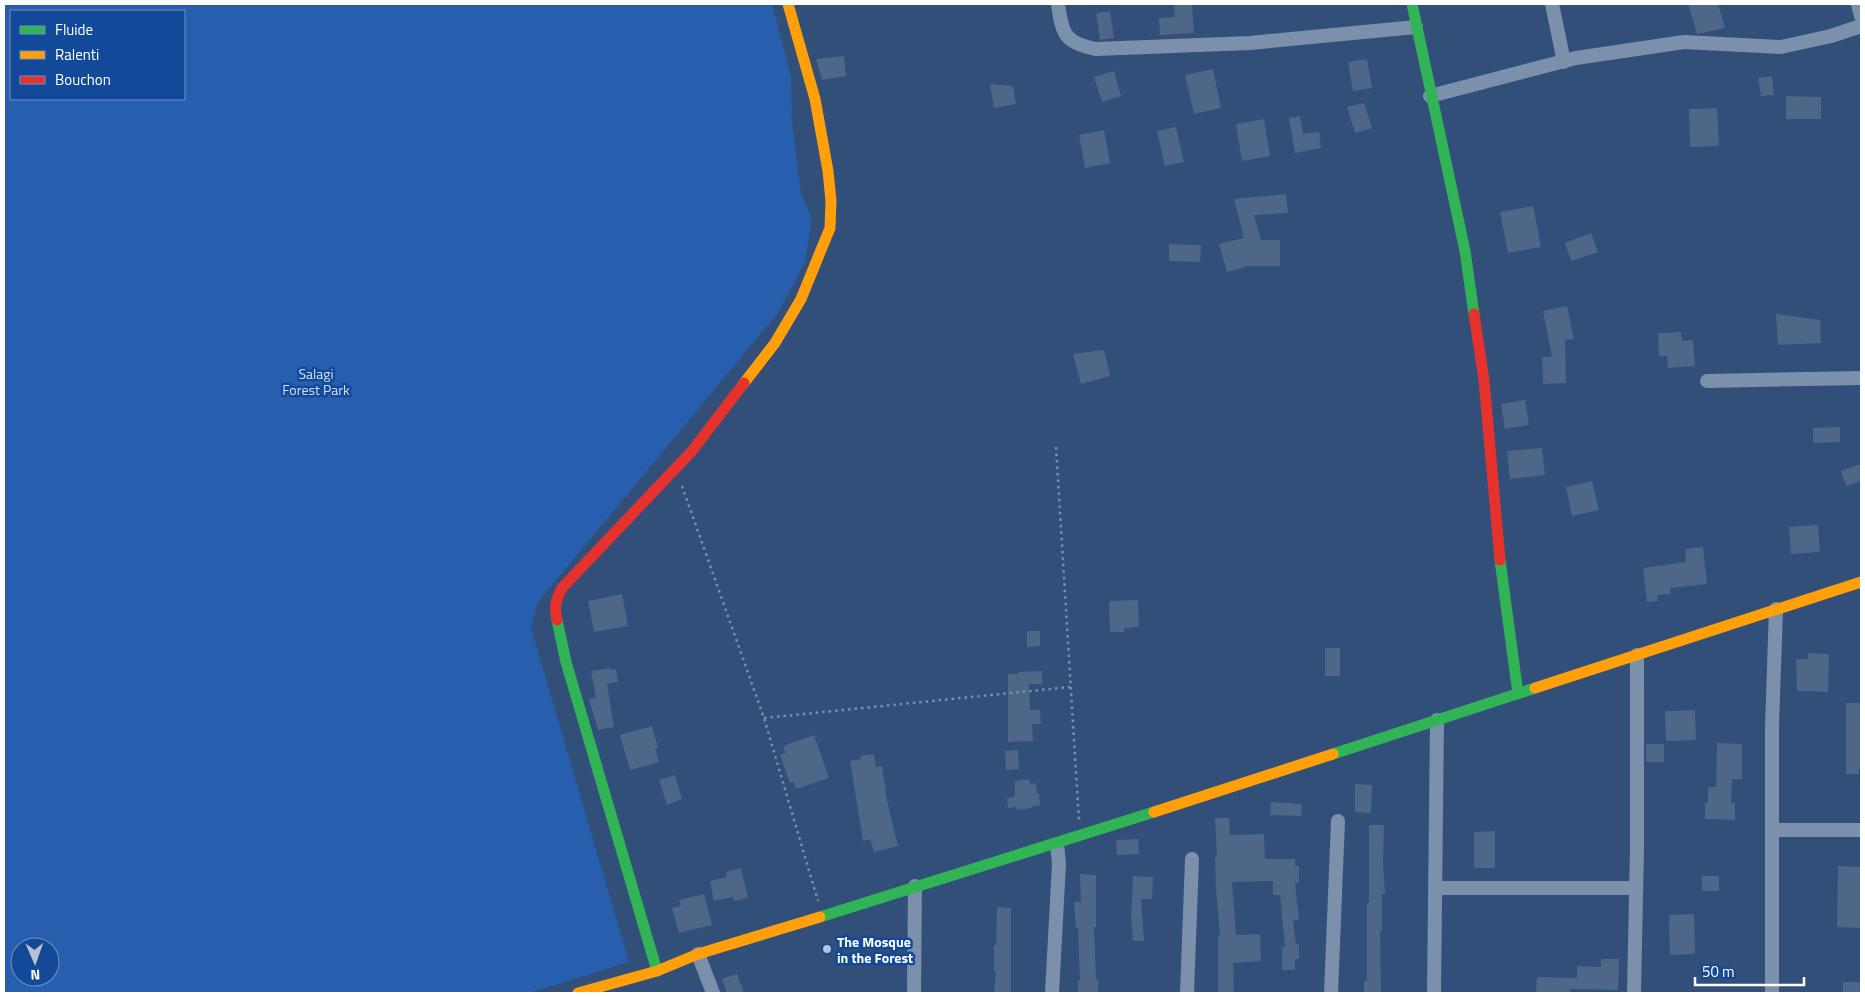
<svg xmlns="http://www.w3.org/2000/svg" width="1865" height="997" font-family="'Titillium Web',sans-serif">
  <rect width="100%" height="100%" fill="#314f79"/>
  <path fill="#275fae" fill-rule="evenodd" d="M4 4H772L791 76 792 123 801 193 812 218 805 262 778 313 537 603 531 628 629 962 529 993H4ZM11 11H184V99H11ZM20 947H50V977H20Z"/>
  <path fill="#4e6688" d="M1174 4H1192L1194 33 1160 35 1159 18 1175 17Z
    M1688 4H1718L1725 28 1697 34Z
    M1110 11 1114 38 1100 40 1096 13Z
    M844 56 846 76 822 80 816 59Z
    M1367 59 1372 88 1353 91 1348 62Z
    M1213 69 1221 108 1194 114 1185 75Z
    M1114 71 1121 96 1102 102 1094 77Z
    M1772 76 1774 95 1761 96 1758 78Z
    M990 84 1013 86 1016 104 994 108Z
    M1786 96 1821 97V119H1786Z
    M1364 103 1372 128 1355 133 1347 107Z
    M1717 108 1719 146 1690 147 1689 109Z
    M1300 116 1303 134 1319 132 1321 148 1295 153 1289 118Z
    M1264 119 1270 156 1242 161 1236 124Z
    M1176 127 1184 162 1165 166 1157 131Z
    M1104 130 1110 163 1085 168 1079 135Z
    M1286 194 1288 213 1254 215 1261 240H1280V266H1248L1227 272 1219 244 1244 238 1234 199Z
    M1533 206 1541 247 1508 253 1500 212Z
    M1591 233 1598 252 1571 261 1565 243Z
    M1169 244 1201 245 1200 262 1169 261Z
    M1567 306 1574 339 1565 340 1566 383 1543 384 1542 357H1552L1543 311Z
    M1776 314 1820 320 1821 343 1778 345Z
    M1681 332 1682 341 1693 340 1695 366 1668 368 1667 356H1659L1658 333Z
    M1104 350 1110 376 1081 384 1073 354Z
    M1525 400 1529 425 1505 429 1501 404Z
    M1840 427V442L1813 443V428Z
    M1542 448 1545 475 1510 479 1507 451Z
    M1861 464V481L1846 486 1841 471Z
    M1592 481 1599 510 1572 516 1566 487Z
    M1818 525 1820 552 1791 554 1789 527Z
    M1703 547 1707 584 1670 588 1671 594 1657 595 1658 601 1647 602 1643 568 1686 562 1685 549Z
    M622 594 628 626 594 632 588 601Z
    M1138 600 1139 627 1124 628V632H1110L1109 601Z
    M1027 631H1040V646L1027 647Z
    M1325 648H1340V676H1325Z
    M1808 653 1829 654 1828 692 1797 691 1796 659H1808Z
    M611 668V670L616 669 618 682 607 684 614 727 598 730 589 699 596 698 591 671Z
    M1042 671V684H1029L1030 710H1040L1041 724H1032L1033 741 1008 742V674H1018V672Z
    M1846 703H1861V769H1859V774H1846Z
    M1695 710 1696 740 1666 741 1665 711Z
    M652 726 658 748H655L659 762 630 770 620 735Z
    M814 735 829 778 796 789 794 782 790 783 780 755 785 753 783 746Z
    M1717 743 1742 744V779H1732L1731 803H1735V820L1705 819V803H1708V787H1716Z
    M1646 744H1664V762H1646Z
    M1018 750 1019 769 1006 770 1005 751Z
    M874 754 876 767 882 766 886 792H885L898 846 874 852 870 839 863 841 850 761 861 759V756Z
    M675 775 682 799 667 805 659 780Z
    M1029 779 1030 784 1036 783 1037 794H1039L1040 805 1032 806V808L1017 810 1016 807 1008 808 1007 798 1015 797V781Z
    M1355 784 1372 785 1371 813 1355 812Z
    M1271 802 1302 804 1301 816 1270 815Z
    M1215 818H1229L1230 835 1264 834 1265 859H1295V866H1299V883H1295L1299 920H1293L1296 944H1299V959H1295V970H1282V947H1285L1280 895H1273V881L1232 882 1236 935 1260 934 1261 961 1233 963 1234 993H1218V936H1220L1216 889 1215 857H1217Z
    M1369 825H1384L1383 864 1385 894H1382V931H1380L1381 993H1364V981H1367V903H1369Z
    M1495 831V868H1474V832Z
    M1138 839 1139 854 1117 855 1116 840Z
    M1838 866 1861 867V928L1837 927Z
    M741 868 748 898 734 901 733 897 714 901 710 881 727 877 726 872Z
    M1080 874 1096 875V927H1094L1096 980H1098V993H1078V980H1080L1078 928H1076L1074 902H1081Z
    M1133 876 1153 877 1152 899H1141L1144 941H1133L1131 917Z
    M1702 876H1719V891H1702Z
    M704 894 712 925 679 933 672 908 681 906 679 900Z
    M997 907 1011 908V993H994L996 971H994V945H996Z
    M1694 914 1695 954 1670 955 1669 915Z
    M1601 959H1619L1618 990 1570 989V993H1536L1537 977 1577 978V966L1601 967Z
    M737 974 744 993H727L722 979Z
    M1843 982H1861V993H1843Z"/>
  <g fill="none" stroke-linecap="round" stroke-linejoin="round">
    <path stroke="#7b90ab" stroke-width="2.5" stroke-dasharray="2.5 4" stroke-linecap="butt" d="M1056 447 1079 820
      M682 486 764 718 818 901
      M764 718 1070 687"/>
    <path stroke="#7b90ab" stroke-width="14" d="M1058 4C1062 33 1064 43 1096 49L1250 43 1416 27
      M1552 4 1564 62
      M1858 4 1861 16
      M1430 96 1576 58 1684 42 1781 47 1831 36 1861 26
      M1707 381 1861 378
      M1772 830H1861
      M1435 888H1636
      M698 954 713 993
      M914 993 915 886
      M1052 993 1059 864 1057 844
      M1187 993 1192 859
      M1331 993 1338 821
      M1434 993 1437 720
      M1634 993 1637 848V655
      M1772 993V726L1776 609"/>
    <path stroke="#30b455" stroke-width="11" d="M1412 4 1465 251 1474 314
      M1500 560 1518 694
      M557 620 566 662 657 971
      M1333 754 1535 688
      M820 917 1154 812"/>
    <path stroke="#ff9f0a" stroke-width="11" d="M744 383 775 343 801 299 830 228 831 201 828 171 815 99 788 4
      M1535 688 1861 582
      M1154 812 1333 754
      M578 993 657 971 698 954 820 917"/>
    <path stroke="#e5322d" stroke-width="11" d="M1474 314 1484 380 1500 560
      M557 620C554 607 556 599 562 588L692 451 744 383"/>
  </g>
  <circle fill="#b7c1d0" stroke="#124998" stroke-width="2" cx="827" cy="949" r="5"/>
  <g text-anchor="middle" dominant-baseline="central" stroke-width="5" stroke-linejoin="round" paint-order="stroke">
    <g font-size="14" fill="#cce1fd" stroke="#124998">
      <text x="316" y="373">Salagi<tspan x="316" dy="16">Forest Park</tspan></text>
    </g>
    <g font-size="14" font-weight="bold" fill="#fff" stroke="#124998" text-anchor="start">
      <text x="837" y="941">The Mosque<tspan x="837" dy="16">in the Forest</tspan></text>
    </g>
  </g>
  <rect width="1865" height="997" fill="none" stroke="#ffffff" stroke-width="10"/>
  <rect x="10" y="10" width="175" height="90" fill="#124998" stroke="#7192c1"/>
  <rect x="20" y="26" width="25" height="8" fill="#30b455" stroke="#7192c1"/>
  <text x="55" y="35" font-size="15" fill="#ffffff">Fluide</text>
  <rect x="20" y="51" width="25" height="8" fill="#ff9f0a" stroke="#7192c1"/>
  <text x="55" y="60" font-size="15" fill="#ffffff">Ralenti</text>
  <rect x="20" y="76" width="25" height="8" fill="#e5322d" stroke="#7192c1"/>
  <text x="55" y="85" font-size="15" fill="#ffffff">Bouchon</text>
  <g transform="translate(35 962) rotate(178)"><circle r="24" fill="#124998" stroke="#7192c1"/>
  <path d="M0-4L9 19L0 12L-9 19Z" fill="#b7c1d0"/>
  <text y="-8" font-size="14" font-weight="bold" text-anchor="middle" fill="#ffffff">N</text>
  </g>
  <path d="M1695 977v8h109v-8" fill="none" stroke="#ffffff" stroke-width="2.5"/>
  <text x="1702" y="977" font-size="15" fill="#ffffff" stroke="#124998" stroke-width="4" paint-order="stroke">50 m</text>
</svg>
